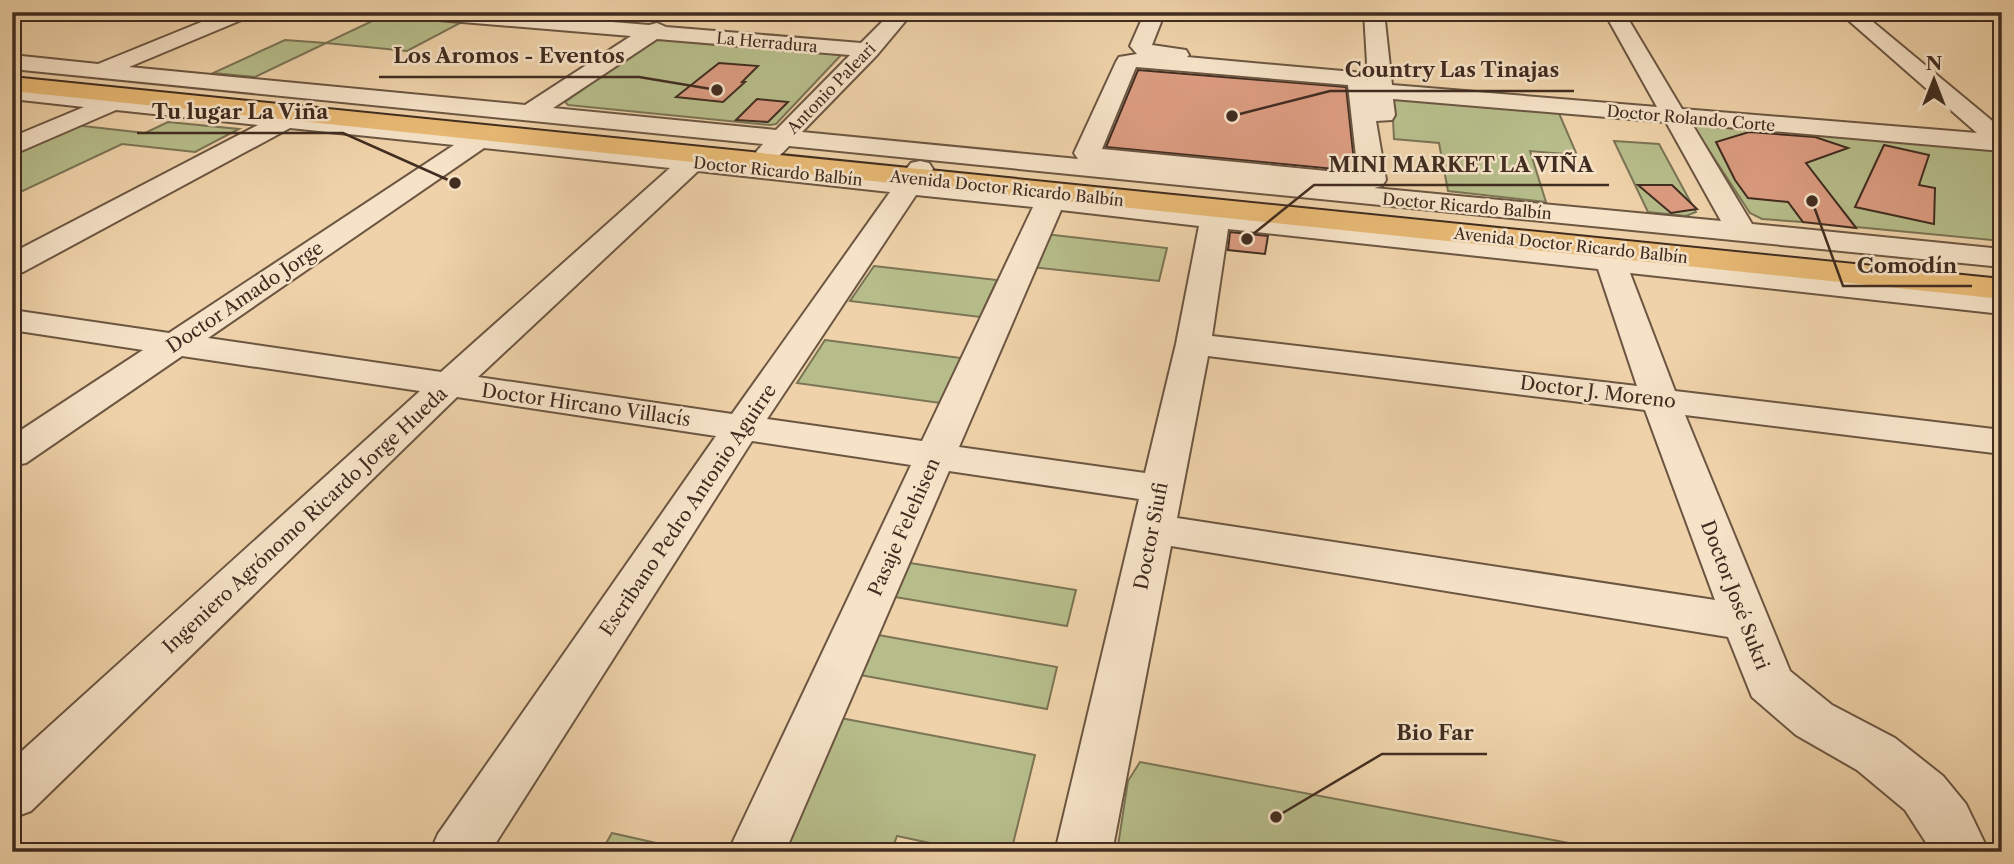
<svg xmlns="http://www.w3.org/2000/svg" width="2014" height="864" font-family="'Libre Caslon Text',serif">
  <rect width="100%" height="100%" fill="#efd2a9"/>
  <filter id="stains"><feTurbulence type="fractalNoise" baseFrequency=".00286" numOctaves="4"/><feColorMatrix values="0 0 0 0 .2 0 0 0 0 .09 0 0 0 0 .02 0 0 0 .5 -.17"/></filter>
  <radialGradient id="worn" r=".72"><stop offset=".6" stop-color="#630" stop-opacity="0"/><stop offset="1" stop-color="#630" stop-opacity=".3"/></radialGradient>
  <path fill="#b6bd8a" stroke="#7b7455" stroke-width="2" d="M387 14 464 21 407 51 326 43 255 77 213 73 285 40 326 43Z
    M655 38 842 54 776 124 770 125 568 105 565 102Z
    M1399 98 1558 111 1577 155 1530 151 1546 202 1448 191 1439 143 1394 139 1392 100Z
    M168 122 239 129 195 152 122 144 12 196V153L74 125 145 133Z
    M1691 123 2002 146V241L1856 227 1814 174 1766 170 1803 222 1762 219 1750 213Z
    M1614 141 1659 144 1696 212 1686 216 1648 212Z
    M1045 234 1167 248 1159 281 1031 267Z
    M874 266 997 280 980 317 850 301Z
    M825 340 961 358 940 403 797 383Z
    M898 561 1076 590 1067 626 883 595Z
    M867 633 1057 667 1047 709 849 673Z
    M830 716 1035 755 1011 852H972L897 836 891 852H771Z
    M1140 762 1616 852H1117L1128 781Z
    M612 833 696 852H601Z"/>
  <path fill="#db9b80" stroke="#402c20" stroke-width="2" d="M719 63 758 66 742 82H745L723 102 676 97Z
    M1138 70 1346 87 1355 171 1106 147Z
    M757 99 788 102 768 122 736 120Z
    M1749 132 1815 137 1848 148 1806 163 1856 228 1803 222 1788 202 1748 198 1735 180 1716 142Z
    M1884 145 1929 155 1919 185 1935 188 1934 224 1855 207Z
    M1638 185H1672L1697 209 1671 213Z
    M1230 232 1268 236 1265 254 1228 250Z"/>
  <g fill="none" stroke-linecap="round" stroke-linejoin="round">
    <defs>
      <path id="minor" d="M12 12H37L34 16 12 23Z
        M226 12H254L251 16 129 67 525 105 631 36 414 18 404 12H490L649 25 657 23 666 27 861 43 892 12H913L877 55 802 132 1078 159 1074 153 1116 62 1119 57 1137 54 1130 46 1145 12H1165L1152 45 1186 50 1189 55 1187 57 1354 72 1362 74 1368 80 1364 12H1384L1392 85 1657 107 1604 12H1624L1682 109 1977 133 1839 12H1861L2002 129V151L1692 124 1752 224 2002 249V267L789 146C779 157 774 161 760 158L756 152 763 144 12 69V55L98 64ZM657 39 850 55 776 130 553 108ZM1136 67 1348 85 1358 174 1102 149ZM1393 99 1666 122 1721 221 1374 188 1382 186 1386 180 1376 121 1392 120 1395 115Z
        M12 85 901 176 911 163 920 161 929 163 933 169 927 179 2002 294V314L1630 273 1675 391 2002 430V454L1685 415 1790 671 1832 705 1895 738 1943 776 1966 804 1989 852H1932L1905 810 1857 770 1796 735 1752 697 1728 637 1171 546 1112 852H1055L1139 499 949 471 785 852H728L911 465 752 441 490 852H430L438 834 716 436 457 397 31 811 12 818V760L420 391 182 356 26 463 12 466V436L143 350 12 330V310L169 333 454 145 290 128 23 272 12 274V253L258 125 116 110 12 155V137L84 107 12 99ZM484 148 670 168 441 372 208 338ZM698 171 890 192 732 414 478 377ZM916 195 1033 207 922 441 767 419ZM1061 210 1199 226 1176 344 1145 473 959 447ZM1228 229 1598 269 1637 386 1212 336ZM1208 356 1645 410 1715 600 1177 518Z"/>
      <path id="major" d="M12 77 2002 279V299L12 91Z"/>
    </defs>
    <use href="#minor" stroke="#6c5642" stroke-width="4"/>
    <use href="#major" stroke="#402c20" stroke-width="4"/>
    <use href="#minor" fill="#f5e2c7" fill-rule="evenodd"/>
    <use href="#major" fill="#e8b974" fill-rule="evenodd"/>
  </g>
  <g text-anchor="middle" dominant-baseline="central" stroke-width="5" stroke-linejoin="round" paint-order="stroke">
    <g font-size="16" fill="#402c20" stroke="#f5e2c7">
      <text transform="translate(767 42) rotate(5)">La Herradura</text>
      <text transform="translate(831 88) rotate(-46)">Antonio Paleari</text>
      <text transform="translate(1691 118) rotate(5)">Doctor Rolando Corte</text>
      <text transform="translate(778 171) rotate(6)">Doctor Ricardo Balbín</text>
      <text transform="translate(1007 188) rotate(6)">Avenida Doctor Ricardo Balbín</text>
      <text transform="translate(1467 206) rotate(5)">Doctor Ricardo Balbín</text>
      <text transform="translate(1571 245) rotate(6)">Avenida Doctor Ricardo Balbín</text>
    </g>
    <g font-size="19" fill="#402c20" stroke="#f5e2c7">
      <text transform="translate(245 297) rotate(-34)">Doctor Amado Jorge</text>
      <text transform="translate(1598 392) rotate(7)">Doctor J. Moreno</text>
      <text transform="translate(586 405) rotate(8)">Doctor Hircano Villacís</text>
      <text transform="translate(688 510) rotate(-56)">Escribano Pedro Antonio Aguirre</text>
      <text transform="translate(305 520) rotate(-43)">Ingeniero Agrónomo Ricardo Jorge Hueda</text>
      <text transform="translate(904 527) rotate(-66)">Pasaje Felehisen</text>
      <text transform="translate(1151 536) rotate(-79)">Doctor Siufi</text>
      <text transform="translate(1735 595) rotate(69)">Doctor José Sukri</text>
    </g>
  </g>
  <path fill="none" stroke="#402c20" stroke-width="2.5" d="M717 90L639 77H379M1232 116L1330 91H1574M455 183L343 133H137M1247 239L1314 185H1609M1812 201L1843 286H1972M1276 817L1382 754H1487"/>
  <g fill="#402c20" stroke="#f5e2c7" stroke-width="2.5">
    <circle cx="717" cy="90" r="7"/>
    <circle cx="1232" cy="116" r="7"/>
    <circle cx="455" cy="183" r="7"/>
    <circle cx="1247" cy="239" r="7"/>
    <circle cx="1812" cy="201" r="7"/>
    <circle cx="1276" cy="817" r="7"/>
  </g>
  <g font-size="21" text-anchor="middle" font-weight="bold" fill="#402c20" stroke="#f5e2c7" stroke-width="5" stroke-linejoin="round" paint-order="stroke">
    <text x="509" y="63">Los Aromos - Eventos</text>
    <text x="1452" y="77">Country Las Tinajas</text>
    <text x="240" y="119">Tu lugar La Viña</text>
    <text x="1461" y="172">MINI MARKET LA VIÑA</text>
    <text x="1907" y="273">Comodín</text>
    <text x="1435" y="740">Bio Far</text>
  </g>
  <rect width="2014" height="864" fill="none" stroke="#efd2a9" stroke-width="42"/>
  <rect x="14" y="14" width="1986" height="836" fill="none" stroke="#402c20" stroke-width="3.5"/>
  <rect x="21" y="21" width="1972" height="822" fill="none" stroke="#402c20" stroke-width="2"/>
  <g transform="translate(1934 80)" stroke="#f5e2c7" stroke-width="5" paint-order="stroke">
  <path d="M0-5L12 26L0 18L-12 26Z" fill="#402c20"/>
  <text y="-10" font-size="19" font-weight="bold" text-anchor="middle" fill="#402c20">N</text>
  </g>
  <rect width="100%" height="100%" filter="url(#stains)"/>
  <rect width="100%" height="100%" fill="url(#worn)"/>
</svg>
